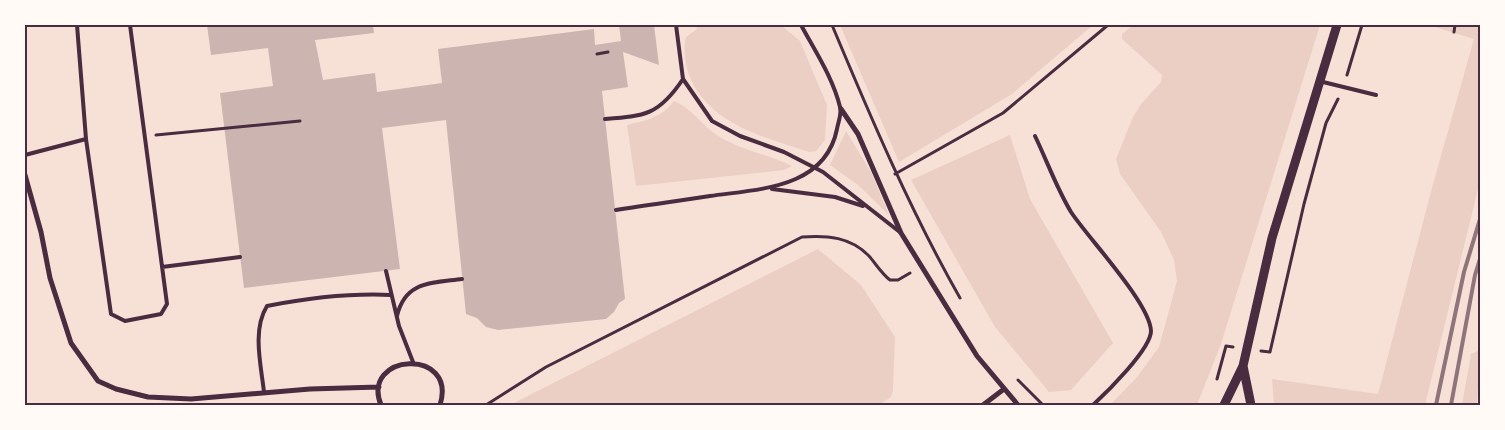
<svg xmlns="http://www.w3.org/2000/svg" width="1505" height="430" font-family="Signika,sans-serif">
  <rect width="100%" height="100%" fill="#f7e1d7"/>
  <path fill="#ebcfc5" d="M696 25H781L800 41 827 105 825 140 816 151 809 152C764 137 708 124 689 75 685 63 683 49 686 37L697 29Z
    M840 25H1093L1012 94 899 162Z
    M1133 25H1320L1221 344 1197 405H1110L1137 377 1159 347 1177 281 1174 260 1161 232 1120 174 1116 159 1133 117 1141 104 1161 82 1162 75 1122 39V34Z
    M1428 25H1480V181L1425 405H1274L1272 379 1378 394 1433 184 1474 39Z
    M674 101C692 108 703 127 720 137 743 151 768 154 792 166L784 170 636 186 627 125C647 120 661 118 674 101Z
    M846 131 871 172 889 215 858 185 830 165Z
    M1010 135 1030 199 1113 343 1071 390 1049 392 995 327 911 180Z
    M818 249 861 285 895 337 893 390 891 397 879 405H510Z
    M1480 350 1477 405H1462L1471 354Z"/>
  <path fill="#ccb4b1" d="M207 25H373L374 33 315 40 323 80 375 73 377 92 442 83 438 49 594 29 595 45 621 41 619 25H654L659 65 623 52 628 87 602 91 625 299 619 303 614 312 606 319 498 330 486 327 477 318 466 314 446 120 382 128 400 269 244 288 220 93 273 86 268 48 211 55Z"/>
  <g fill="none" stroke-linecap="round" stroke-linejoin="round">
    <path stroke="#4a2c40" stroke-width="3" d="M832 25C871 118 910 210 960 298
      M1454 32 1455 25
      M597 54 608 52
      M1347 75 1362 25
      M156 135 300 121
      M895 174 1003 113 1108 25
      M1261 351 1270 352 1304 204 1326 123 1338 99
      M1217 379 1226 346 1233 347
      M1018 380 1043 405
      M486 405 546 367 802 237C827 235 851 237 869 256 876 264 881 273 890 280H898L910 273"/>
    <path stroke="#4a2c40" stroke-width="4" d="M676 25 683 79 712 121 740 136 784 152 823 172 901 233
      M1319 81 1376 95
      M605 119C645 116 659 115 683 79
      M1035 136C1047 161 1057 189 1071 212 1088 238 1150 303 1151 331 1151 349 1106 393 1093 405
      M86 139 111 314 125 321 161 314 167 304 130 25
      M25 155 86 139 77 25
      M772 189 835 197 863 206
      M616 210C647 205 678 201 710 196 758 189 825 189 837 129 838 123 842 113 840 107 833 78 815 51 801 25
      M162 267 240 257
      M386 271 399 326 413 362
      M397 316C405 281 432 283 462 279
      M264 392C261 365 252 330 267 306 308 298 349 293 391 295"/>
    <path stroke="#4a2c40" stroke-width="5" d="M841 109 858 134 901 233 977 356 1018 405
      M25 175 41 232 50 278 71 343 98 381 116 389 148 397 191 399 310 389 379 387
      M381 405C360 353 458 347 440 405
      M983 405 1004 389"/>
    <path stroke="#4a2c40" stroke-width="9" d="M1243 366 1251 405
      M1224 405 1243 366 1272 238 1337 25"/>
    <path stroke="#8f747c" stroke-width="4" d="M1436 405 1464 272 1480 219
      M1451 405 1475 275 1480 259"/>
  </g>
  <rect width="1505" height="430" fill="none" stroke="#fffaf5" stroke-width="52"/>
  <rect x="26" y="26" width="1453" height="378" fill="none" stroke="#4a2c40" stroke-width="2"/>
</svg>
